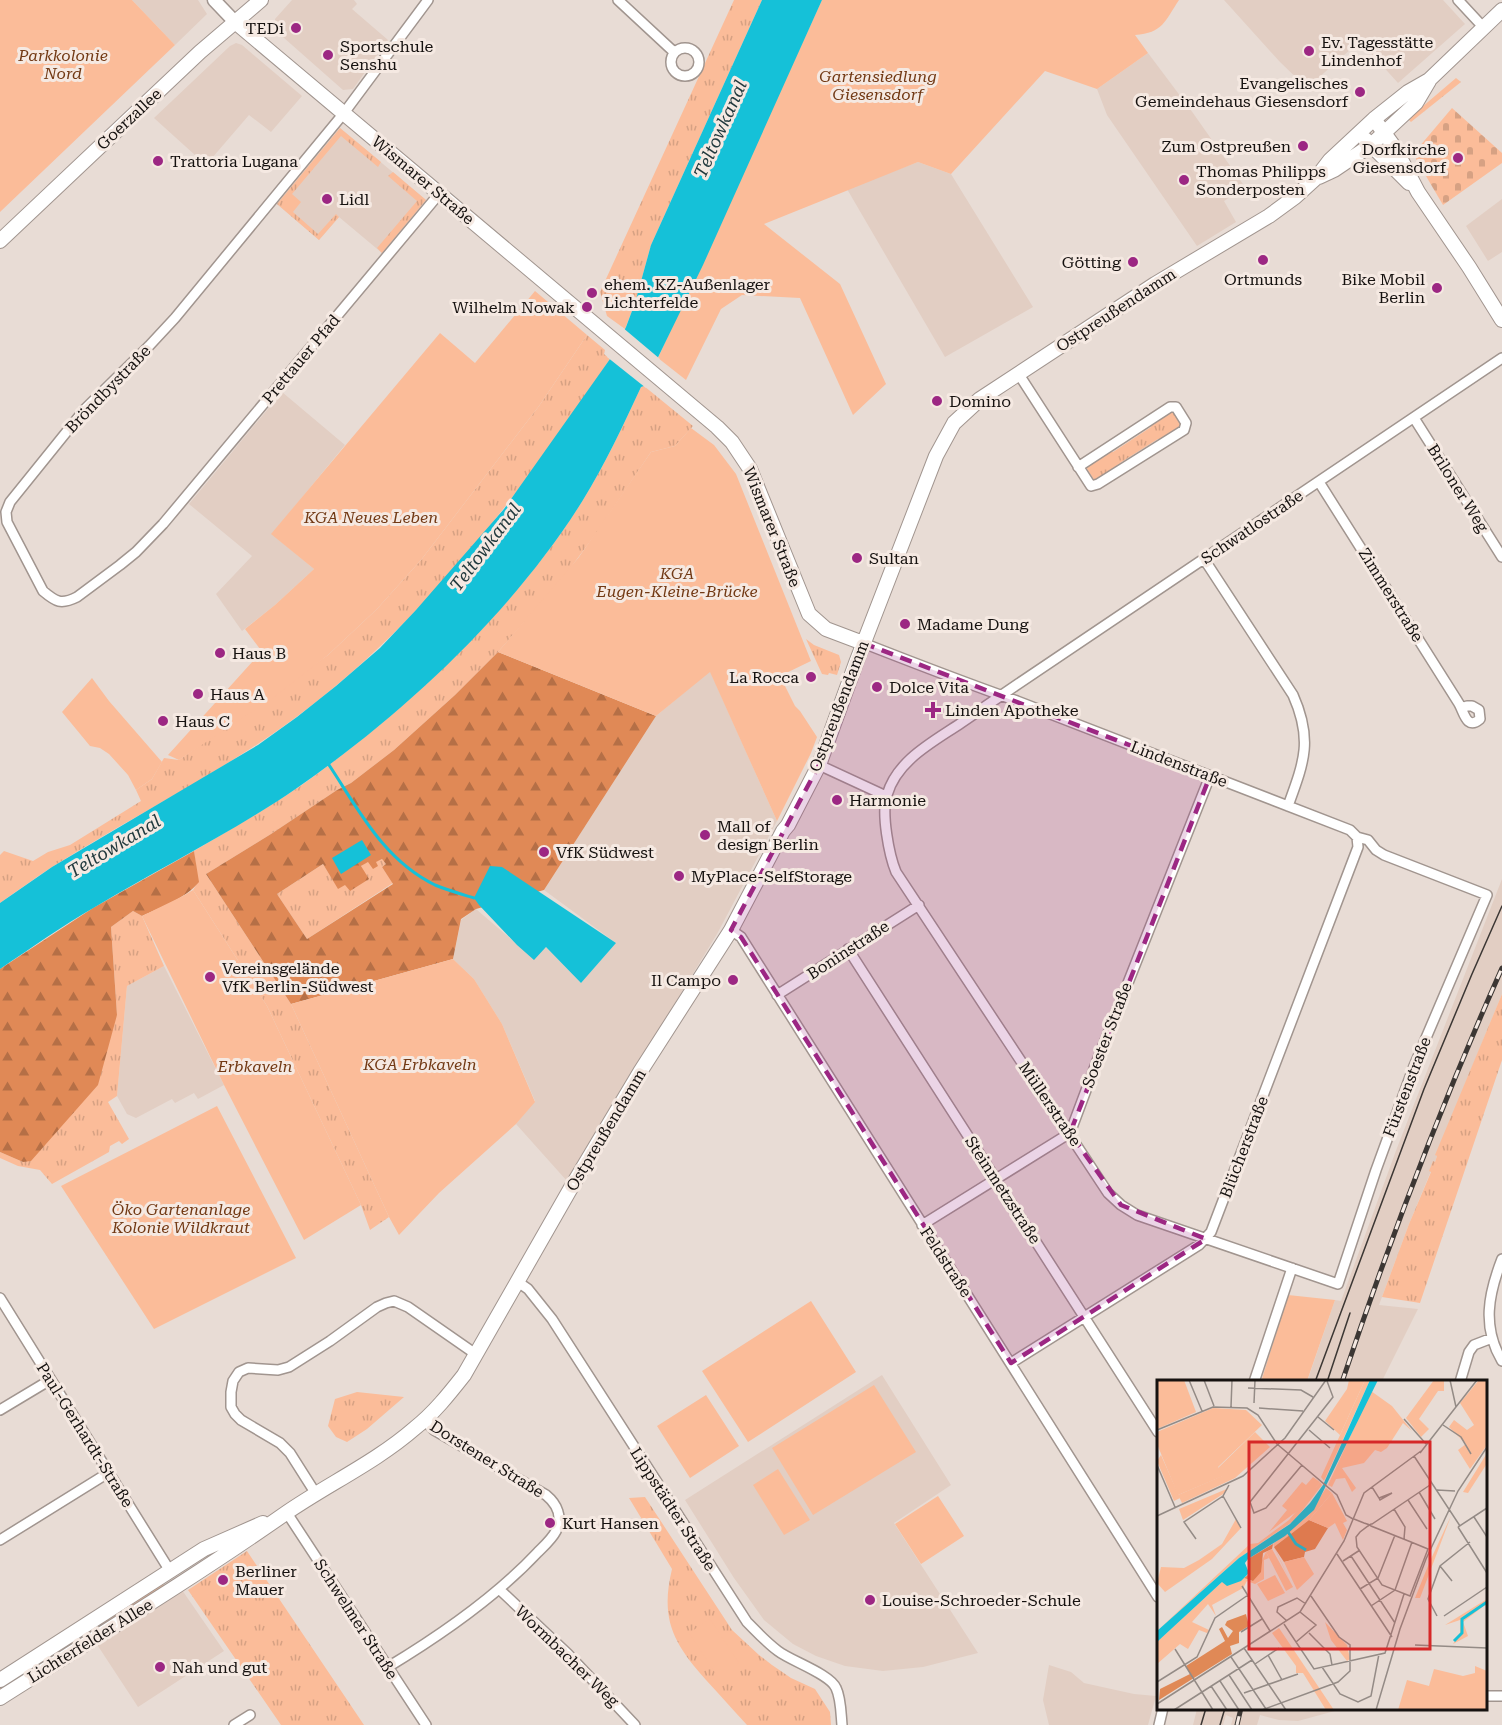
<svg xmlns="http://www.w3.org/2000/svg" width="1502" height="1725" font-family="'Roboto Serif',serif">
  <defs>
    <pattern id="grass-tufts" width="24" height="20" patternUnits="userSpaceOnUse" patternTransform="scale(1.5)"><rect width="24" height="20" fill="#fbbc99"/><path d="M3 7l-1-3M5 7V3M7 7l1-3M15 17l-1-3M17 17v-4M19 17l1-3" fill="none" stroke="#d6a183"/></pattern>
    <pattern id="forest-firs" width="22" height="20" patternUnits="userSpaceOnUse" patternTransform="scale(1.5)"><rect width="22" height="20" fill="#e08956"/><path d="M5 1l3.5 6h-7zM16 11l3.5 6h-7z" fill="#b56f46"/></pattern>
    <pattern id="cemetery-stones" width="16" height="16" patternUnits="userSpaceOnUse" patternTransform="scale(1.5)"><rect width="16" height="16" fill="#fbbc99"/><path d="M2 7V4a2 2 0 0 1 4 0v3zM10 15v-3a2 2 0 0 1 4 0v3z" fill="#d6a183"/></pattern>
  </defs>
  <rect width="100%" height="100%" fill="#e8dcd5"/>
  <path fill="#e2cec3" d="M132 0H198L207 14 175 45Z
    M292 0H354L357 4 352 9 388 40 353 89 343 90 275 30V19Z
    M1224 0H1443L1465 24 1398 83 1360 41 1307 88 1280 62Z
    M236 43 242 45 302 96 271 132 249 115 206 165 154 118 230 46Z
    M1148 53 1193 113 1245 187 1224 201 1236 222 1197 246 1107 115 1097 89Z
    M340 128 426 200 382 253 339 217 319 240 277 204Z
    M918 162 951 174 1033 307 945 357 847 189Z
    M1502 199V252L1488 261 1466 226Z
    M282 392 345 445 272 534 314 569 275 605 242 631 216 594 252 556 189 504Z
    M710 671 777 821 717 934 567 1181 516 1124 535 1101 502 1024 474 979 453 959 461 920 476 909 534 959 546 947 581 983 616 943 544 890 656 716Z
    M1502 879V994L1436 1155 1437 1156 1435 1162H1433L1430 1170 1431 1171 1409 1224 1379 1305 1418 1309 1382 1381 1307 1382 1335 1300 1341 1301 1397 1148Z
    M164 966 224 1085 198 1099 194 1093 175 1103 172 1099 136 1118 127 1114 117 1096 127 986Z
    M882 1375 951 1485 894 1523 978 1653 923 1667 883 1671 845 1666 816 1656 793 1644 764 1620 734 1578 685 1500Z
    M182 1590 224 1651 138 1707 96 1643Z
    M1049 1665 1071 1672 1084 1683 1134 1694 1156 1696 1148 1725H1049L1043 1700Z
    M1197 1709H1342L1298 1721 1279 1720 1260 1715 1257 1725H1231L1233 1718 1226 1715 1223 1725H1193Z"/>
  <path fill="url(#grass-tufts)" d="M734 0H762L651 245 635 303 625 329 607 316 600 292Z
    M1456 78 1461 82 1411 122 1408 119Z
    M340 128 381 162 378 167 341 136 292 194 301 202 293 212 318 234 336 214 339 217 319 240 277 204Z
    M393 172 426 200 382 253 377 248 417 201 388 176Z
    M587 335 605 350 604 354 610 359C524 489 422 625 295 718 219 774 133 816 52 867 35 878 17 891 0 903V855L4 851 33 861 48 852 70 845 141 801 136 790 152 779 164 758 179 760 328 655 377 609 421 560 539 406Z
    M644 386 693 426 675 446 651 452 597 532 563 578 498 652 455 695 394 750 351 783 337 790 271 834 206 874 291 1004 389 1217 370 1230 361 1205 267 1006 193 890 198 882 194 851C229 830 265 810 299 787 407 710 512 613 583 500 605 464 623 426 641 387Z
    M1171 412C1178 414 1182 422 1181 429L1163 440 1158 439 1120 463 1119 468 1096 481 1094 480 1086 467 1107 451 1113 452 1151 427 1152 422Z
    M806 639 814 645 839 655 841 662 837 675 829 673 828 675 822 674Z
    M382 859 386 864 382 867 393 883 307 939 277 894 323 864 338 888 345 884 350 891C353 882 358 864 368 862 374 860 376 862 382 859Z
    M133 911 142 916 164 966 127 986 117 1096 108 1102 129 1139 122 1144 119 1141 110 1146 109 1152 52 1184 40 1170 18 1166 0 1158V1152L23 1162 117 1015 111 927Z
    M1502 994V1060L1420 1303 1382 1297 1409 1224 1431 1172 1429 1171 1433 1161 1435 1162 1437 1156 1435 1155Z
    M357 1392 404 1397 367 1429 347 1442 336 1437 328 1426 335 1399Z
    M645 1497 732 1630 759 1655 772 1665 791 1678 815 1689 830 1712 831 1725H747C733 1710 720 1695 706 1680 673 1643 660 1619 672 1569L629 1498Z
    M247 1551 364 1725H281L188 1590Z
    M162 1582 165 1587 0 1693V1686Z"/>
  <path fill="url(#forest-firs)" fill-rule="evenodd" d="M498 652 656 716 544 890 476 909 461 919 453 959 291 1004 206 874 271 834 337 790 351 783 394 750 455 695ZM382 859 386 864 382 867 393 884 307 939 277 894 323 864 338 889 345 885 350 891 369 879 361 866 368 862 373 869 378 866 376 862Z
    M194 851 199 882C185 899 161 907 142 916L133 911 111 927 117 1015 98 1085 31 1161 23 1162 0 1152V969L93 908Z"/>
  <path fill="url(#cemetery-stones)" d="M1452 108 1502 153V163L1443 205 1416 159 1419 147Z"/>
  <path fill="#fbbc99" d="M0 0H132L175 45 0 212Z
    M822 0H1179C1165 21 1163 33 1135 35L1148 53 1097 89 1045 71 951 174 918 162 764 224 840 284 886 384 853 415 800 298 742 295 721 309 686 380 658 358Z
    M535 291 587 335 539 406 444 530 421 560 377 609 328 655 274 697 179 760 168 755 253 661 254 654 260 649 245 629 275 605 314 569 271 534 440 333 475 363Z
    M691 428 714 445 736 474 811 661 780 676 795 706 800 711 817 737 811 753 777 821 710 672 656 716 498 652 579 557 651 452 675 446Z
    M92 678 109 701 162 762 152 779 136 790 128 775 109 754 100 748 90 746 62 712Z
    M193 890 267 1006 361 1205 304 1240 224 1085 142 916 183 896Z
    M453 959 474 979 502 1024 535 1102 516 1124 439 1193 399 1235 389 1217 291 1004Z
    M217 1106 296 1258 154 1329 61 1186Z
    M1288 1295 1335 1300 1307 1381 1261 1382Z
    M811 1301 856 1372 748 1442 702 1371Z
    M874 1385 916 1452 813 1515 772 1448Z
    M706 1395 739 1446 690 1478 657 1426Z
    M778 1469 810 1520 784 1535 753 1485Z
    M938 1496 964 1536 921 1564 895 1524Z
    M710 1619 739 1663 718 1677 689 1633Z"/>
  <path fill="#15c1d8" d="M762 0H822L703 265 644 386 641 387C623 426 605 464 583 500 514 611 405 713 297 788 233 832 162 867 95 907 62 926 31 948 0 969V903L52 867 258 745 297 717 336 686 380 648 416 610 504 509 610 359 626 327 635 303 651 245Z
    M362 840 371 855 341 874 332 858Z
    M490 866 502 867 616 943 581 983 546 947 534 960 517 945 479 905 474 898Z"/>
  <path fill="#e8dcd5" d="M622 327 660 359 646 388 607 357Z"/>
  <g fill="none" stroke-linecap="round" stroke-linejoin="round">
    <path stroke="#15c1d8" stroke-width="3" d="M327 762C358 808 382 859 435 885 447 890 461 894 474 898"/>
    <defs>
      <path id="minor" d="M428 0 344 113 175 318 149 346 85 409 10 502 6 512 7 522 43 591C56 602 61 605 77 597L120 565 136 552 163 524 439 194
        M618 0 674 52
        M1458 0 1484 28
        M671 62a14 14 0 1 1 28 0a14 14 0 1 1-28 0Z
        M1018 373 1091 486 1098 484 1184 430 1186 423 1176 407H1170L1078 467
        M1414 418 1502 557
        M1319 482 1458 702C1464 711 1466 731 1480 719L1479 710 1472 706H1467L1462 708
        M1204 559 1293 695C1313 740 1304 762 1288 806
        M863 643C914 663 966 683 1017 701L1350 830 1357 837 1368 840 1376 850 1384 855 1487 895 1414 1066 1376 1170 1338 1284 1137 1215 1121 1205 1108 1193 896 872C889 855 881 813 887 795 897 760 933 742 961 723 980 710 999 697 1018 684L1502 358
        M819 765 886 796
        M731 930 741 937 1158 1597
        M848 949 1158 1432
        M777 995 919 905
        M922 1225 1070 1133 1097 1061 1210 776
        M1502 1259C1488 1295 1482 1327 1502 1361
        M518 1282 528 1289 552 1319 747 1622C757 1632 766 1642 778 1651 791 1661 830 1674 836 1688 841 1698 841 1714 842 1725
        M0 1298 170 1571
        M1011 1363 1199 1245 1211 1232 1358 847 1357 837
        M1254 1382 1292 1268
        M1460 1382 1469 1352 1474 1345 1492 1338
        M0 1410 50 1380
        M316 1494 290 1453 280 1443 241 1420 235 1414 231 1407V1392L233 1381 239 1372 248 1368 278 1370 289 1367 330 1341 377 1307 386 1303 394 1301 408 1307 477 1355
        M287 1513 426 1725
        M0 1540 108 1473
        M499 1589 568 1654 635 1725
        M388 1667C441 1635 495 1598 538 1552 544 1546 552 1539 556 1531 563 1517 557 1504 546 1495L434 1430 424 1420
        M1486 1696H1502
        M234 1725 250 1715
        M1159 1725 1163 1708"/>
      <path id="tertiary" d="M214 0 235 22"/>
      <path id="secondary" d="M235 22 717 427 732 442 750 469 809 614 826 629 863 643
        M1374 119 1395 148 1418 192 1469 267 1502 320
        M1365 139 1409 183
        M1319 177 1334 170 1371 145 1416 103 1429 81
        M0 241 200 52 261 0
        M0 1680 204 1549 263 1523
        M0 1698C96 1637 193 1578 286 1513 328 1484 376 1462 415 1428 434 1413 449 1394 464 1375L572 1186 640 1072 731 930 783 831 788 825 819 765 856 663 936 456 954 423 980 399 1155 284 1269 216 1295 197 1317 177 1330 160 1374 119 1408 92 1429 80 1502 10"/>
    </defs>
    <use href="#minor" stroke="#a1958f" stroke-width="12"/>
    <use href="#tertiary" stroke="#a1958f" stroke-width="15"/>
    <use href="#secondary" stroke="#a1958f" stroke-width="16"/>
    <use href="#minor" stroke="#fff" stroke-width="9"/>
    <use href="#tertiary" stroke="#fff" stroke-width="12"/>
    <use href="#secondary" stroke="#fff" stroke-width="14"/>
    <path stroke="#3c3734" stroke-width="1.5" d="M1315 1382 1424 1089 1472 974 1502 906
      M1327 1382 1350 1313
      M1201 1725 1206 1708
      M1220 1725 1225 1708"/>
    <defs>
      <path id="rail" d="M1342 1382C1389 1242 1442 1103 1502 968
        M1237 1725 1241 1708"/>
    </defs>
    <use href="#rail" stroke="#3c3734" stroke-width="5"/>
    <use href="#rail" stroke="#f5e9e2" stroke-width="3" stroke-dasharray="9" stroke-linecap="butt"/>
  </g>
  <path fill="#9c2783" fill-opacity="0.2" stroke="#9c2783" stroke-width="4.5" stroke-dasharray="12 8" stroke-linejoin="round" d="M863 643 1210 776 1070 1133 1121 1205 1206 1239 1011 1363 741 937 731 930 819 765Z"/>
  <g fill="#9c2783" stroke="#f5e9e2" stroke-width="2">
    <circle cx="296" cy="28" r="6"/>
    <circle cx="1309" cy="51" r="6"/>
    <circle cx="328" cy="55" r="6"/>
    <circle cx="1360" cy="92" r="6"/>
    <circle cx="1303" cy="146" r="6"/>
    <circle cx="1458" cy="158" r="6"/>
    <circle cx="158" cy="161" r="6"/>
    <circle cx="1184" cy="180" r="6"/>
    <circle cx="327" cy="199" r="6"/>
    <circle cx="1263" cy="260" r="6"/>
    <circle cx="1133" cy="262" r="6"/>
    <circle cx="1437" cy="288" r="6"/>
    <circle cx="592" cy="293" r="6"/>
    <circle cx="587" cy="307" r="6"/>
    <circle cx="937" cy="401" r="6"/>
    <circle cx="857" cy="558" r="6"/>
    <circle cx="905" cy="624" r="6"/>
    <circle cx="220" cy="653" r="6"/>
    <circle cx="811" cy="677" r="6"/>
    <circle cx="877" cy="687" r="6"/>
    <circle cx="198" cy="694" r="6"/>
    <path d="M930 701h6v6h6v6h-6v6h-6v-6h-6v-6h6z"/>
    <circle cx="163" cy="721" r="6"/>
    <circle cx="837" cy="800" r="6"/>
    <circle cx="705" cy="835" r="6"/>
    <circle cx="544" cy="852" r="6"/>
    <circle cx="679" cy="876" r="6"/>
    <circle cx="210" cy="977" r="6"/>
    <circle cx="733" cy="980" r="6"/>
    <circle cx="550" cy="1523" r="6"/>
    <circle cx="223" cy="1580" r="6"/>
    <circle cx="870" cy="1600" r="6"/>
    <circle cx="160" cy="1667" r="6"/>
  </g>
  <g text-anchor="middle" dominant-baseline="central" stroke-width="6" stroke-linejoin="round" paint-order="stroke">
    <g font-size="16" fill="#161210" stroke="#f5e9e2" text-anchor="start">
      <text x="284" y="28" text-anchor="end">TEDi</text>
      <text x="1321" y="42">Ev. Tagesstätte<tspan x="1321" dy="18">Lindenhof</tspan></text>
      <text x="340" y="46">Sportschule<tspan x="340" dy="18">Senshu</tspan></text>
      <text x="1348" y="83" text-anchor="end">Evangelisches<tspan x="1348" dy="18">Gemeindehaus Giesensdorf</tspan></text>
      <text x="1291" y="146" text-anchor="end">Zum Ostpreußen</text>
      <text x="1446" y="149" text-anchor="end">Dorfkirche<tspan x="1446" dy="18">Giesensdorf</tspan></text>
      <text x="170" y="161">Trattoria Lugana</text>
      <text x="1196" y="171">Thomas Philipps<tspan x="1196" dy="18">Sonderposten</tspan></text>
      <text x="339" y="199">Lidl</text>
      <text x="1121" y="262" text-anchor="end">Götting</text>
      <text x="1263" y="279" text-anchor="middle">Ortmunds</text>
      <text x="1425" y="279" text-anchor="end">Bike Mobil<tspan x="1425" dy="18">Berlin</tspan></text>
      <text x="604" y="284">ehem. KZ-Außenlager<tspan x="604" dy="18">Lichterfelde</tspan></text>
      <text x="575" y="307" text-anchor="end">Wilhelm Nowak</text>
      <text x="949" y="401">Domino</text>
      <text x="869" y="558">Sultan</text>
      <text x="917" y="624">Madame Dung</text>
      <text x="232" y="653">Haus B</text>
      <text x="799" y="677" text-anchor="end">La Rocca</text>
      <text x="889" y="687">Dolce Vita</text>
      <text x="210" y="694">Haus A</text>
      <text x="945" y="710">Linden Apotheke</text>
      <text x="175" y="721">Haus C</text>
      <text x="849" y="800">Harmonie</text>
      <text x="717" y="826">Mall of<tspan x="717" dy="18">design Berlin</tspan></text>
      <text x="556" y="852">VfK Südwest</text>
      <text x="691" y="876">MyPlace-SelfStorage</text>
      <text x="222" y="968">Vereinsgelände<tspan x="222" dy="18">VfK Berlin-Südwest</tspan></text>
      <text x="721" y="980" text-anchor="end">Il Campo</text>
      <text x="562" y="1523">Kurt Hansen</text>
      <text x="235" y="1571">Berliner<tspan x="235" dy="18">Mauer</tspan></text>
      <text x="882" y="1600">Louise-Schroeder-Schule</text>
      <text x="172" y="1667">Nah und gut</text>
    </g>
    <g font-size="16" font-style="italic" fill="#723914" stroke="#f5e9e2">
      <text x="63" y="55">Parkkolonie<tspan x="63" dy="18">Nord</tspan></text>
      <text x="878" y="76">Gartensiedlung<tspan x="878" dy="18">Giesensdorf</tspan></text>
      <text x="371" y="517">KGA Neues Leben</text>
      <text x="677" y="573">KGA<tspan x="677" dy="18">Eugen-Kleine-Brücke</tspan></text>
      <text x="420" y="1064">KGA Erbkaveln</text>
      <text x="255" y="1066">Erbkaveln</text>
      <text x="181" y="1209">Öko Gartenanlage<tspan x="181" dy="18">Kolonie Wildkraut</tspan></text>
    </g>
    <g font-size="16" fill="#161210" stroke="#f5e9e2">
      <text transform="translate(129 119) rotate(-43)">Goerzallee</text>
      <text transform="translate(423 180) rotate(40)">Wismarer Straße</text>
      <text transform="translate(1116 310) rotate(-33)">Ostpreußendamm</text>
      <text transform="translate(301 359) rotate(-50)">Prettauer Pfad</text>
      <text transform="translate(108 389) rotate(-46)">Bröndbystraße</text>
      <text transform="translate(1458 488) rotate(58)">Briloner Weg</text>
      <text transform="translate(772 527) rotate(68)">Wismarer Straße</text>
      <text transform="translate(1252 527) rotate(-34)">Schwatlostraße</text>
      <text transform="translate(1391 595) rotate(58)">Zimmerstraße</text>
      <text transform="translate(839 706) rotate(-69)">Ostpreußendamm</text>
      <text transform="translate(1179 764) rotate(21)">Lindenstraße</text>
      <text transform="translate(848 950) rotate(-33)">Boninstraße</text>
      <text transform="translate(1107 1035) rotate(-69)">Soester Straße</text>
      <text transform="translate(1407 1087) rotate(-69)">Fürstenstraße</text>
      <text transform="translate(1050 1104) rotate(56)">Müllerstraße</text>
      <text transform="translate(606 1130) rotate(-59)">Ostpreußendamm</text>
      <text transform="translate(1244 1147) rotate(-69)">Blücherstraße</text>
      <text transform="translate(1003 1190) rotate(57)">Steinmetzstraße</text>
      <text transform="translate(946 1262) rotate(57)">Feldstraße</text>
      <text transform="translate(85 1435) rotate(58)">Paul-Gerhardt-Straße</text>
      <text transform="translate(487 1459) rotate(32)">Dorstener Straße</text>
      <text transform="translate(673 1509) rotate(57)">Lippstädter Straße</text>
      <text transform="translate(356 1619) rotate(57)">Schwelmer Straße</text>
      <text transform="translate(90 1641) rotate(-32)">Lichterfelder Allee</text>
      <text transform="translate(567 1656) rotate(44)">Wormbacher Weg</text>
    </g>
    <g font-size="18" font-style="italic" fill="#223a3e" stroke="#f5e9e2">
      <text transform="translate(720 129) rotate(-66)">Teltowkanal</text>
      <text transform="translate(485 547) rotate(-53)">Teltowkanal</text>
      <text transform="translate(114 846) rotate(-31)">Teltowkanal</text>
    </g>
  </g>
  <g transform="translate(1157 1380)">
    <rect width="330" height="330" fill="#e8dcd5"/>
    <path d="M208 0H213L167 101 164 97ZM277 0H287V11H281L262 39 272 49 264 57 249 38ZM4 75 23 118 17 121 0 81ZM163 102 165 105 138 140 82 178 0 251 93 164 101 163 132 140ZM169 108 175 113 152 140 117 167 137 210 116 164 152 135ZM294 136 263 218H258L273 181ZM109 172 112 178 107 180V199L98 204 90 201 86 208 55 225 59 236 51 224 35 242 52 250 50 253 42 250 31 269 23 264 0 284V262L65 202 87 198 95 201ZM330 219V228L328 225 306 242 311 256 296 264 303 253V240L288 245ZM168 242 190 265 193 279 190 281 174 260ZM122 248 177 330H169L146 293H139V286L115 253ZM318 286 330 291V330H241L250 300 272 306 277 289 306 296 318 293Z" fill="#fbbc99"/>
    <path d="M152 140 171 148 158 169 148 172 147 177 127 182 117 167ZM116 164 115 169 106 173 104 192 96 201 87 198 91 195V179ZM89 234 92 246 82 252V263L73 266 75 274 2 320 3 309 33 294 29 286 68 261 62 249 65 247 71 258 76 251 68 245 70 241Z" fill="#e08956"/>
    <path d="M56 28 89 30 105 45 61 87 66 96 21 115 0 64V52Z" fill="#fbbc99"/>
    <path d="M0 0H27L39 32 0 49ZM192 0H208L183 55 168 41 190 9ZM322 0H330V65L313 89 301 70 309 64 292 47 297 40 310 50 317 45 303 23ZM214 11 235 26 255 51 246 43 230 68 224 72 218 70 207 83 185 88 199 108 195 112 188 98 179 99 175 107 171 105ZM98 52 113 67 78 98 25 123 21 115 65 96 61 88ZM330 73 329 85 311 113 306 112ZM156 97 163 102 143 129 112 152 130 130 125 126 145 102 149 105ZM72 108 66 114 26 140 22 129ZM175 113 190 141 186 143 190 150 186 160 178 143 171 148 152 140ZM79 139 84 148 55 179 8 212 0 203 4 187 27 188 42 180 65 164ZM115 169 136 207 129 211 109 172ZM147 177 157 194 140 210 127 182ZM118 195 128 213 111 221 100 204Z" fill="#fbbc99"/>
    <path d="M213 0H221L157 130 128 156 91 179 88 183 92 193 84 201 70 206 65 202 0 262V251L82 178 133 144 153 123 166 105Z" fill="#15c1d8"/>
    <path fill="none" stroke="#15c1d8" stroke-width="3" d="M131 152 139 164 149 170M297 261 305 253V239L330 222"/>
    <path fill="none" stroke="#948b86" stroke-width="1.5" d="M32 0 45 31M47 0 57 26M293 0 299 27M91 8 144 10 156 17M97 23 98 0M74 27 75 0M102 28 146 31M161 37 177 50M247 39 270 65M286 45 304 57 314 74M0 50 56 27 90 28 101 35 120 64M152 50 173 68M120 64 180 115 189 135 196 139M263 73 320 0M257 76 303 146M0 85 18 127M145 85 109 128 97 133 93 122 176 17 170 1M215 107 222 118 223 120 235 113 222 118M280 110 298 111M262 112 278 139M66 116 84 148M251 120 270 149M237 129 248 147 247 159M0 136 86 96 128 58 169 0M317 137 330 157M197 139 207 143 213 145 214 146 254 162 271 169 253 216 225 205 200 167 199 157 203 152 211 146 213 145 214 144H215L273 105M301 147 330 193M301 147 330 128M39 159 27 142 66 116 72 105M180 174 235 257M194 176 238 243M186 181 203 170M283 186 295 201M85 206 113 251M203 209 221 198 238 155M214 226 238 210 255 162M280 236 271 219 283 186 313 162M287 236 330 207M130 241 120 232 121 227 140 218 149 224M127 244 157 289 228 273 247 214M84 252 105 239M152 253 173 274 175 285M139 262 159 245 143 232M258 265 330 268M87 268 129 330M18 269 56 330M111 275 125 300M74 277 109 329M98 284 122 268M165 287 183 314 201 322 214 316 222 274M72 295 95 330M63 301 82 330M0 302 40 277 58 238 91 215M54 306 70 330M87 313 141 294M0 324 143 232 187 161 207 113 264 71M17 330 95 280M105 330 181 302 193 291V265L182 257 154 216M219 330 243 249 269 179 301 111 330 67"/>
    <path fill="#d62828" fill-opacity="0.15" stroke="#d62828" stroke-width="3" d="M92 62H273V269H92Z"/>
    <rect width="330" height="330" fill="none" stroke="#161210" stroke-width="3"/>
  </g>
</svg>
